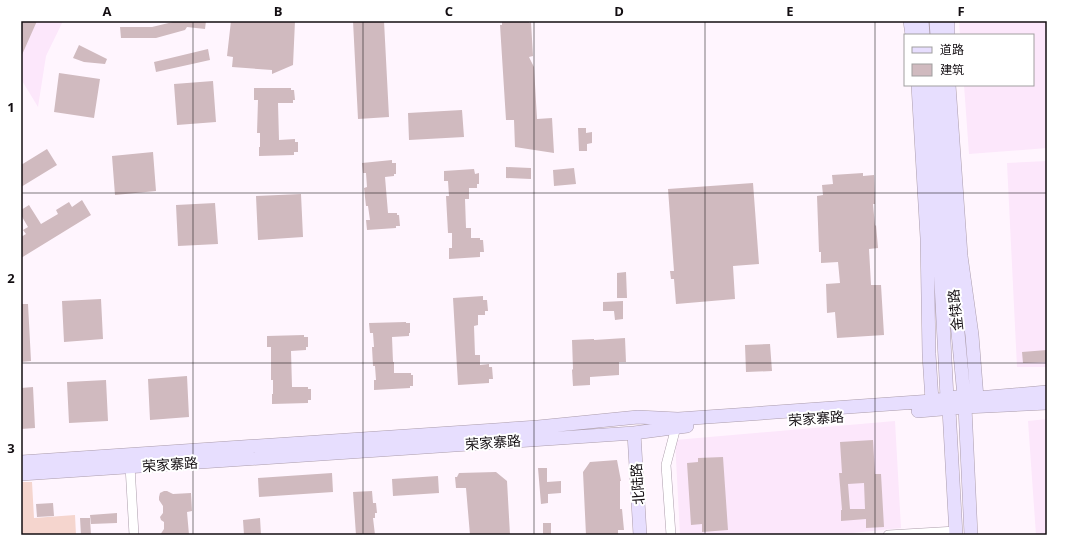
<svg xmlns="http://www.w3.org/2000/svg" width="1068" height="556" font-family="'Open Sans','Noto Sans SC',sans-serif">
  <rect width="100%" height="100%" fill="#fff5fe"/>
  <path fill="#fce7fb" d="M21 21H63L46 56 38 107 21 79Z
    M959 21H1047V148L969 154 964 85H1033V35H960Z
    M1047 161V367H1017L1007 163Z
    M1047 419V535H1036L1028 421Z
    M895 421 901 528 833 535H680L675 440Z"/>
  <path fill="#f5d5ce" d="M21 482H32L34 518 75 515 76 535H21Z"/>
  <path fill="#d0babf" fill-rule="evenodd" d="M21 21H37L21 57Z
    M177 21H206L205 29 187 27 185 30 156 38H121L120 27H152Z
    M231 21H295L293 65 272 74V70L232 67 233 57 227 56Z
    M353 21H384L389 117 358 119Z
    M502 21H529V23L531 22 533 56 529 57 534 67 537 119 552 118 554 153 515 147 514 120H506L500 25H502Z
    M79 45 107 59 105 64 84 62 73 58Z
    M208 49 210 60 156 72 154 62Z
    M59 73 100 79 94 118 54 112Z
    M213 81 216 122 177 125 174 84Z
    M254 88H291V90H294L295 100H293V103H278L279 140 295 139V142H298V152H294V155L259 156V147H260V133H257L258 100H254Z
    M462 110 464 137 409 140 408 113Z
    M578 128H586V133L592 132V143L587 144V151H579Z
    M47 149 57 165 21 187V165Z
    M153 152 156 191 115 195 112 156Z
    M392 160V163H396V174H394V176L385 177 388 213H397V215H399L400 226H396V228L367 230 366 220H370L368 206H366L364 188 367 187 366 173H363L362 163Z
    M506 167 531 168V179L506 178Z
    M574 168 576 184 554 186 553 170Z
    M474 169 475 174 479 173V184H477V188H469V199H465L466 228H471V238H480V240H483L484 252H480V257L449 259V248H452V233H448L446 196H449L448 181H444V171Z
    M863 173V176L874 175 875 204H873L875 226 876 225 878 248 869 249 871 285H881L884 335 837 338 835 312 827 313 826 284 840 283 838 262 821 263V252H819L817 196 823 195 822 185 833 184 832 175Z
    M753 183 759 264 733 266 735 299 676 304 674 279H671L670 271H674L668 189Z
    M301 194 303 237 258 240 256 196Z
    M82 200 91 215 21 258V237L26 234 23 230 28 227 21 215V210L29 205 41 224 58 214 56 210 69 202 72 207Z
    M215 203 218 244 178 246 176 205Z
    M626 272 627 298H617V273Z
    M483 296V300H487L488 311H485V315H478V325L474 326 475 355H480V365L489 364V367H492L493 379H489V383L458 385 453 298Z
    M101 299 103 339 64 342 62 301Z
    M623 301V319L615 320 614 311H603V302Z
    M21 304H28L31 361 21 362Z
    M406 322V323H410V333H409V336L392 337 393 362H394V373H411V375H413V386H410V388L374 390V380H376L375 366H373L372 347H374L373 333H370L369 323Z
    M304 335V337H308V347H306V350L291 351 292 387H308V389H311V400H308V403L272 404V394H273V380H271V347H267V336Z
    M625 338 626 362H619V375L590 377V385L573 386 572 370 573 369 572 340 594 339V340Z
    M770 344 772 371 746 372 745 345Z
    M1047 350V362L1023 363 1022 352Z
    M187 376 189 417 150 420 148 379Z
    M106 380 108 421 69 423 67 382Z
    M33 387 35 428 21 429V388Z
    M873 440 875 474H881L884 527 866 528V519L841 521V510H842L839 473H842L840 442ZM864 483 865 509H850L848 484Z
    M723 457 728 530 702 532V524L691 525 687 463 698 462V458Z
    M617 460 621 481H620V509H622L624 530H618V535H586L583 472 590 462Z
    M538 468H547V482L561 481V493L548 494V503L541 504Z
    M496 472 507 481 510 535H470L466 488H456L455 477H457L459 473Z
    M332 473 333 492 259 497 258 478Z
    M438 476 439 493 393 496 392 479Z
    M164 491H167L173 494 191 493 192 511 187 512 189 535H160L164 529V522L161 520 160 517 163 513V506L159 500V497L160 493Z
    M372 491 373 503H376L377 513H375V518H373L375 535H356L353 492Z
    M53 503 54 516 37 517 36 504Z
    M117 513V523L91 524 90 515Z
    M80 518H90L91 535H81Z
    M260 518 261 535H244L243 520Z
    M543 523H551V535H543Z"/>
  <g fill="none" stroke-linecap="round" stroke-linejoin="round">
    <defs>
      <path id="street" d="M130 466 134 535
        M671 535 666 465 676 427
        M888 535 956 531"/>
      <path id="secondary" d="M910 21 912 35
        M922 21 923 35
        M936 21 937 35
        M948 35V21
        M918 85 927 238 929 354 932 401
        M927 85 939 244 947 398 949 409 956 535
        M940 85 953 280 965 407 971 535
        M949 85 961 256 972 335 977 398
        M918 411 965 407 1047 403
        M634 433 640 535
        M21 462 538 427 638 417 678 419 932 401 964 396 977 398 1047 392
        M21 474 634 433 687 426"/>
    </defs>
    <use href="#street" stroke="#ac9dab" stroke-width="10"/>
    <use href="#secondary" stroke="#ac9dab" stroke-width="14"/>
    <use href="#street" stroke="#fff" stroke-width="9"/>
    <use href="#secondary" stroke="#e7defe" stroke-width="13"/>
  </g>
  <path fill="none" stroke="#130e12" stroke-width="1" stroke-opacity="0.55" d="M193 21V535M363 21V535M534 21V535M705 21V535M875 21V535M21 193H1047M21 363H1047"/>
  <g text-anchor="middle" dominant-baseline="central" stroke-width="4" stroke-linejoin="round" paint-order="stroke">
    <g font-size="14" fill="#130e12" stroke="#fff">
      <text transform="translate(955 310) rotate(-96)">金犊路</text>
      <text transform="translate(816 418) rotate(-4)">荣家寨路</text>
      <text transform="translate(493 442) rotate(-4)">荣家寨路</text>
      <text transform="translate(170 464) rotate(-4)">荣家寨路</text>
      <text transform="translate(637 484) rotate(-94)">北陆路</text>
    </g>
  </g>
  <rect width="1068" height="556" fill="none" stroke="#ffffff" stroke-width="44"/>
  <rect x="904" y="34" width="130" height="52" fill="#ffffff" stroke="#a19fa0"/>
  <rect x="912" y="47" width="20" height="6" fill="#e7defe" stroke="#a19fa0"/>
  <text x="940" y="54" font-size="12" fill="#130e12">道路</text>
  <rect x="912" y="64" width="20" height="12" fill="#d0babf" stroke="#a19fa0"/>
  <text x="940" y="74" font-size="12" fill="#130e12">建筑</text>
  <rect x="22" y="22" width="1024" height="512" fill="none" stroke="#130e12" stroke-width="1.5"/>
  <g font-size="13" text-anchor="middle" font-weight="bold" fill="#130e12">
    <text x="107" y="16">A</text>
    <text x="278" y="16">B</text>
    <text x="449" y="16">C</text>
    <text x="619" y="16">D</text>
    <text x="790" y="16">E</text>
    <text x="961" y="16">F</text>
    <text x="11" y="112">1</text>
    <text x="11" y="283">2</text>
    <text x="11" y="453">3</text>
  </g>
</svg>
